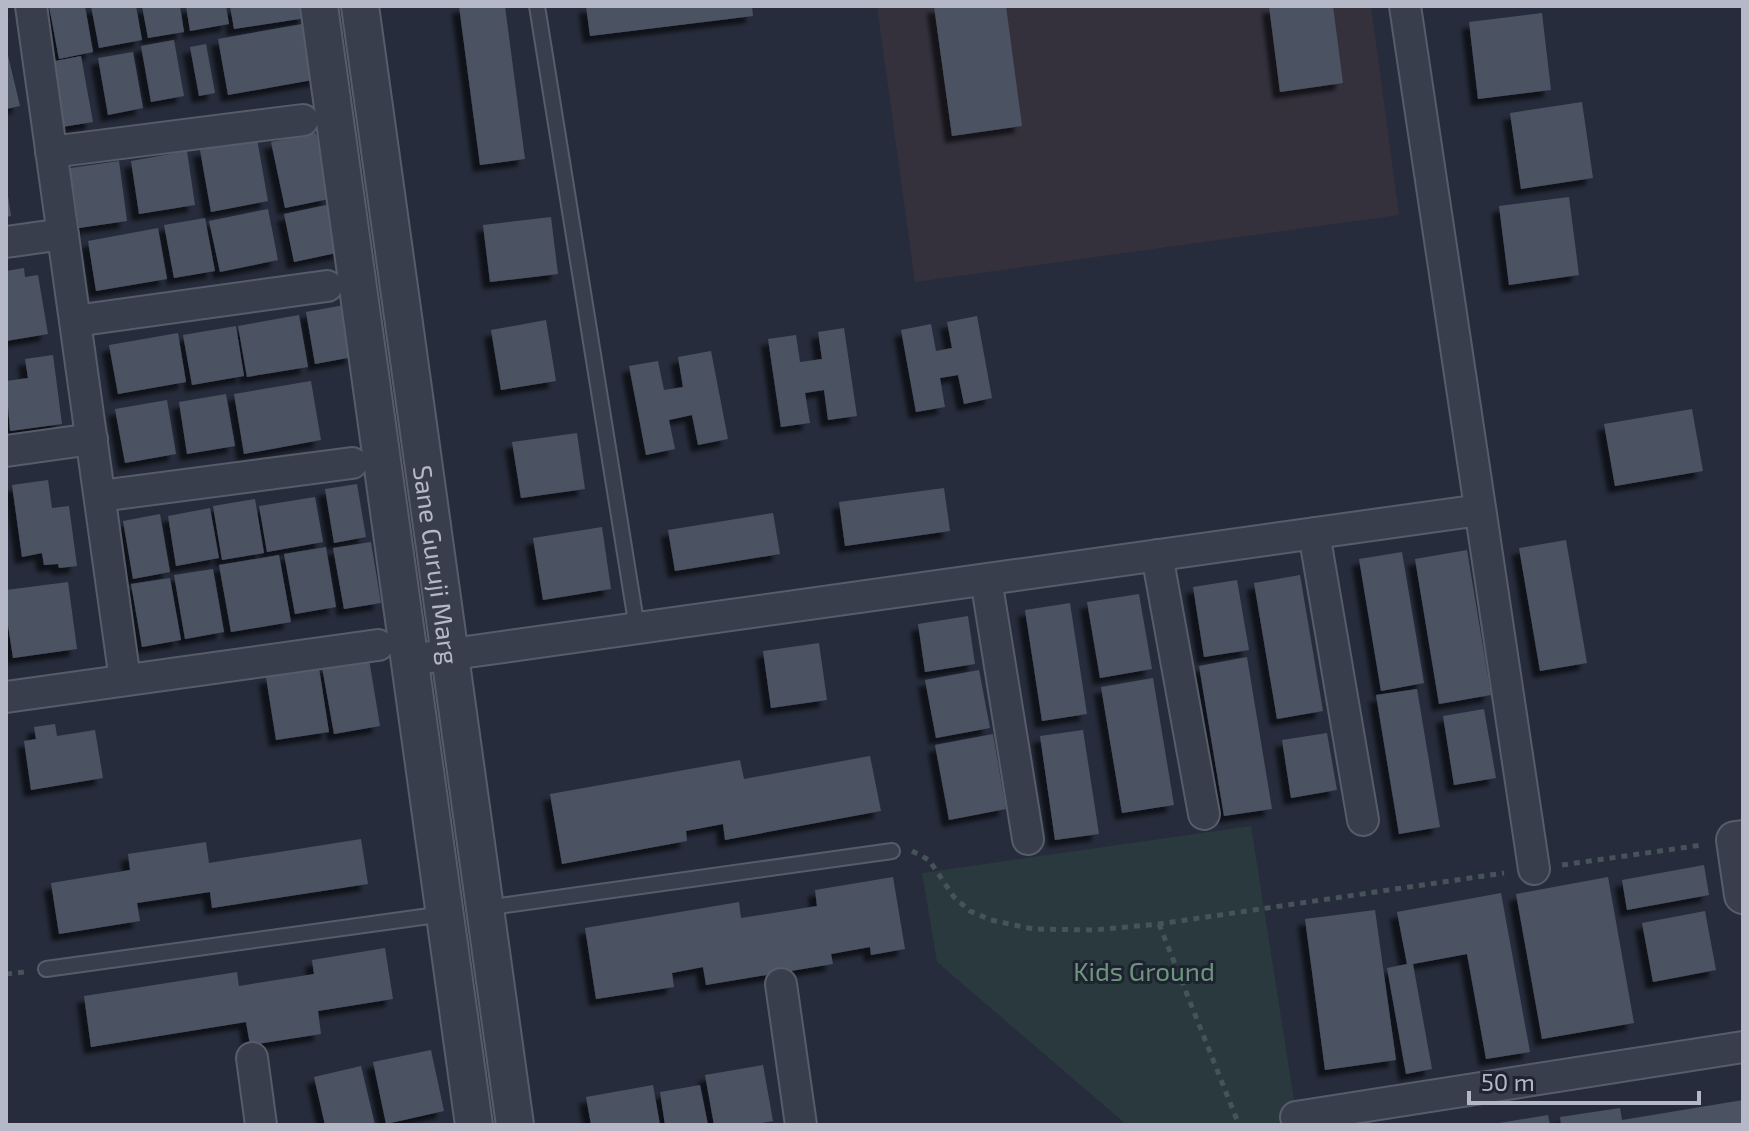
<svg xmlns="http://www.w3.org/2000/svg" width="1749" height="1131" font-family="'Exo 2',sans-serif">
  <defs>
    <filter id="shadow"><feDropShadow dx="-7" dy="7" stdDeviation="2" flood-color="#0009"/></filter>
  </defs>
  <rect width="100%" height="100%" fill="#262c3b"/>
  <path fill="#34313d" d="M877 6H1371L1399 215 915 282Z"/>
  <path fill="#29393d" d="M1251 826 1298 1125H1127L937 962 922 873Z"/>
  <path fill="#4c5264" filter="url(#shadow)" d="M49 6H85L93 52 59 59Z
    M91 6H136L142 40 99 48Z
    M142 6H180L184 32 148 38Z
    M186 6H226L229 24 190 31Z
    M230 6H304L306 18 234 29Z
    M459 6H505L525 159 480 165Z
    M586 6H752L753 16 590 36Z
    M934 6H1006L1022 126 952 136Z
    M1269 6H1333L1343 83 1280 92Z
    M1542 13 1551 90 1478 99 1469 22Z
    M308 23 318 79 228 95 218 39Z
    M174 40 184 96 151 102 141 46Z
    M206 44 215 93 199 96 190 47Z
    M6 47 20 106 6 109Z
    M133 52 143 108 108 115 98 58Z
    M81 56 93 122 62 127 50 62Z
    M1582 102 1593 178 1521 189 1510 113Z
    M316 133 329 199 285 208 271 142Z
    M257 139 268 201 211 212 200 150Z
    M187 151 195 205 139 214 131 161Z
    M119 161 127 221 79 228 70 168Z
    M8 196 11 216 6 217V197Z
    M1569 197 1579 275 1509 285 1499 206Z
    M331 204 341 252 294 262 284 214Z
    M268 209 278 260 220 272 209 221Z
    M551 217 558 274 490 282 483 225Z
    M205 218 215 271 174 278 164 225Z
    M158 228 167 279 96 291 88 241Z
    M24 268 25 277 38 275 48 334 6 341V271Z
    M344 305 353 357 315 364 306 312Z
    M299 315 308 367 247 377 238 326Z
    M977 316 992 398 964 404 958 375 940 378 945 407 916 412 901 330 931 324 936 351 952 348 947 322Z
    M546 320 556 381 501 390 491 330Z
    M236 326 244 376 192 385 183 335Z
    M844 328 857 416 828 420 824 390 805 393 810 423 781 427 768 339 796 335 800 362 822 359 818 332Z
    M178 333 186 382 118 394 109 345Z
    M711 351 728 439 698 445 692 415 669 420 675 449 646 455 629 366 658 361 664 390 683 387 678 357Z
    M53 355 62 424 10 431 6 381 28 378 25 359Z
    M311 381 321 440 244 454 234 394Z
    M226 394 235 446 187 454 179 402Z
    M167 400 176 454 125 463 115 409Z
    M1692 409 1703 471 1615 486 1604 424Z
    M577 433 585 489 521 498 512 442Z
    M48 480 52 508 69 506 77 566 59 568 58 564 44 565 42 553 22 557 12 485Z
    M357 484 366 537 334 543 325 489Z
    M944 488 950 531 845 546 839 502Z
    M315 497 323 542 267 552 259 506Z
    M255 499 264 553 222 560 213 506Z
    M210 508 219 558 176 566 168 516Z
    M773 513 780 554 675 571 668 530Z
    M160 514 170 572 133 579 123 521Z
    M602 527 611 589 543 600 533 538Z
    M1566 540 1587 663 1540 671 1519 548Z
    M371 542 381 603 344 609 333 548Z
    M326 547 336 607 295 614 284 554Z
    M1467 550 1491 695 1439 704 1415 559Z
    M1402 552 1424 683 1381 691 1359 559Z
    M279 555 291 622 231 632 219 565Z
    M213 569 224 632 185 639 174 575Z
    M1300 575 1323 711 1277 719 1254 583Z
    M170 578 181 640 142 647 131 584Z
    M1237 580 1249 650 1204 657 1193 587Z
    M68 582 77 649 13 658 6 612V590Z
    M1139 594 1152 669 1100 678 1087 602Z
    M1070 603 1087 714 1042 721 1025 610Z
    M968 616 975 664 925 672 918 624Z
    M819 643 827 700 771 708 763 651Z
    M1247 657 1272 809 1224 816 1199 666Z
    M369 659 380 726 334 734 322 667Z
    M319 668 329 732 276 740 266 677Z
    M979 670 990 728 936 738 925 680Z
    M1153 678 1174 805 1122 813 1101 687Z
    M1417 689 1440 827 1399 834 1376 695Z
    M1484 709 1496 778 1454 785 1443 716Z
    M55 724 57 736 95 730 103 778 31 790 24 741 36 739 34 727Z
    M1083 730 1099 834 1055 840 1040 736Z
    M1327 733 1337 790 1291 798 1282 740Z
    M993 734 1006 809 949 820 935 745Z
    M870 756 881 811 725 840 723 824 686 831 687 841 562 864 550 794 740 760 744 779Z
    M361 839 368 884 212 908 210 892 137 903 140 921 59 934 51 883 130 870 128 854 206 842 209 863Z
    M1704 865 1709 895 1627 910 1622 880Z
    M893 877 905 949 871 955 870 947 831 954 833 964 706 985 703 967 672 973 674 987 596 999 585 928 739 902 741 918 817 906 815 890Z
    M1608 877 1634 1023 1542 1039 1516 894Z
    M1501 893 1530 1052 1486 1059 1467 954 1413 964 1432 1069 1406 1074 1387 968 1407 964 1397 912Z
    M1375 910 1396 1060 1325 1070 1305 919Z
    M1705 911 1716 970 1653 982 1642 923Z
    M385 948 393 999 318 1011 321 1034 250 1045 246 1022 91 1047 84 996 237 972 239 986 314 974 312 960Z
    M431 1050 444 1111 386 1124 373 1062Z
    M763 1065 773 1121 752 1125H714L705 1075Z
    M361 1066 375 1125H325L314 1077Z
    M653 1085 660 1125H591L586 1097Z
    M700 1085 708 1125H665L660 1092Z
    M1743 1100V1125H1561L1560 1117 1620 1108 1622 1120Z
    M1548 1115 1550 1125H1500L1499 1123Z"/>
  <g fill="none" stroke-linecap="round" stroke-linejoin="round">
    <defs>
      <path id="service" d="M537 6 637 628
        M485 908 892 851
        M46 969 444 914"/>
      <path id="minor" d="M31 6 125 680
        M1405 6 1534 869
        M51 152 303 120
        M6 242 63 234
        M75 321 327 286
        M6 451 92 439
        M100 496 352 463
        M1314 533 1363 820
        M1157 555 1204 814
        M986 579 1028 839
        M410 660 1480 510
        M6 697 378 645
        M781 984 801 1125
        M252 1058 261 1125
        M1296 1117 1743 1047"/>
      <g id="tertiary">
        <path d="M319 6 474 1125"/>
        <path id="s1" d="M360 6 515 1125"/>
        <path d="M1743 839 1735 840 1743 895"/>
      </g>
    </defs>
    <use href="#service" stroke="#575c6a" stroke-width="18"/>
    <use href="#minor" stroke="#575c6a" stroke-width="34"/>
    <use href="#tertiary" stroke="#575c6a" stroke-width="40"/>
    <path stroke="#46545a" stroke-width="5" stroke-dasharray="6 6" stroke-linecap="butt" d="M912 851 929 860 954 897 970 911 991 920 1033 929 1094 930 1159 924 1504 873
      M1562 865 1702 845
      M1159 924 1239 1125
      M6 974 25 972"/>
    <use href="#service" stroke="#393e4c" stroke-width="14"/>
    <use href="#minor" stroke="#393e4c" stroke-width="30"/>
    <use href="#tertiary" stroke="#393e4c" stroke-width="36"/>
  </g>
  <g text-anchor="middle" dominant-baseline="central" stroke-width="6" stroke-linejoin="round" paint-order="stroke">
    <g font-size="26" fill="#b5b9c7" stroke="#1e2331">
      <text stroke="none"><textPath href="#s1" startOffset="564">Sane Guruji Marg</textPath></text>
    </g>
    <g font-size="26" fill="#6e967d" stroke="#1e2331">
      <text x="1144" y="970">Kids Ground</text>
    </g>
  </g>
  <rect width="1749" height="1131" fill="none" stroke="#b5b9c7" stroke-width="16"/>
  <path d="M1469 1091v12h230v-12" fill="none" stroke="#b5b9c7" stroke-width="4"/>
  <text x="1481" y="1091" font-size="24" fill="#b5b9c7" stroke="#1e2331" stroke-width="6" paint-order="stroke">50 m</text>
</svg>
